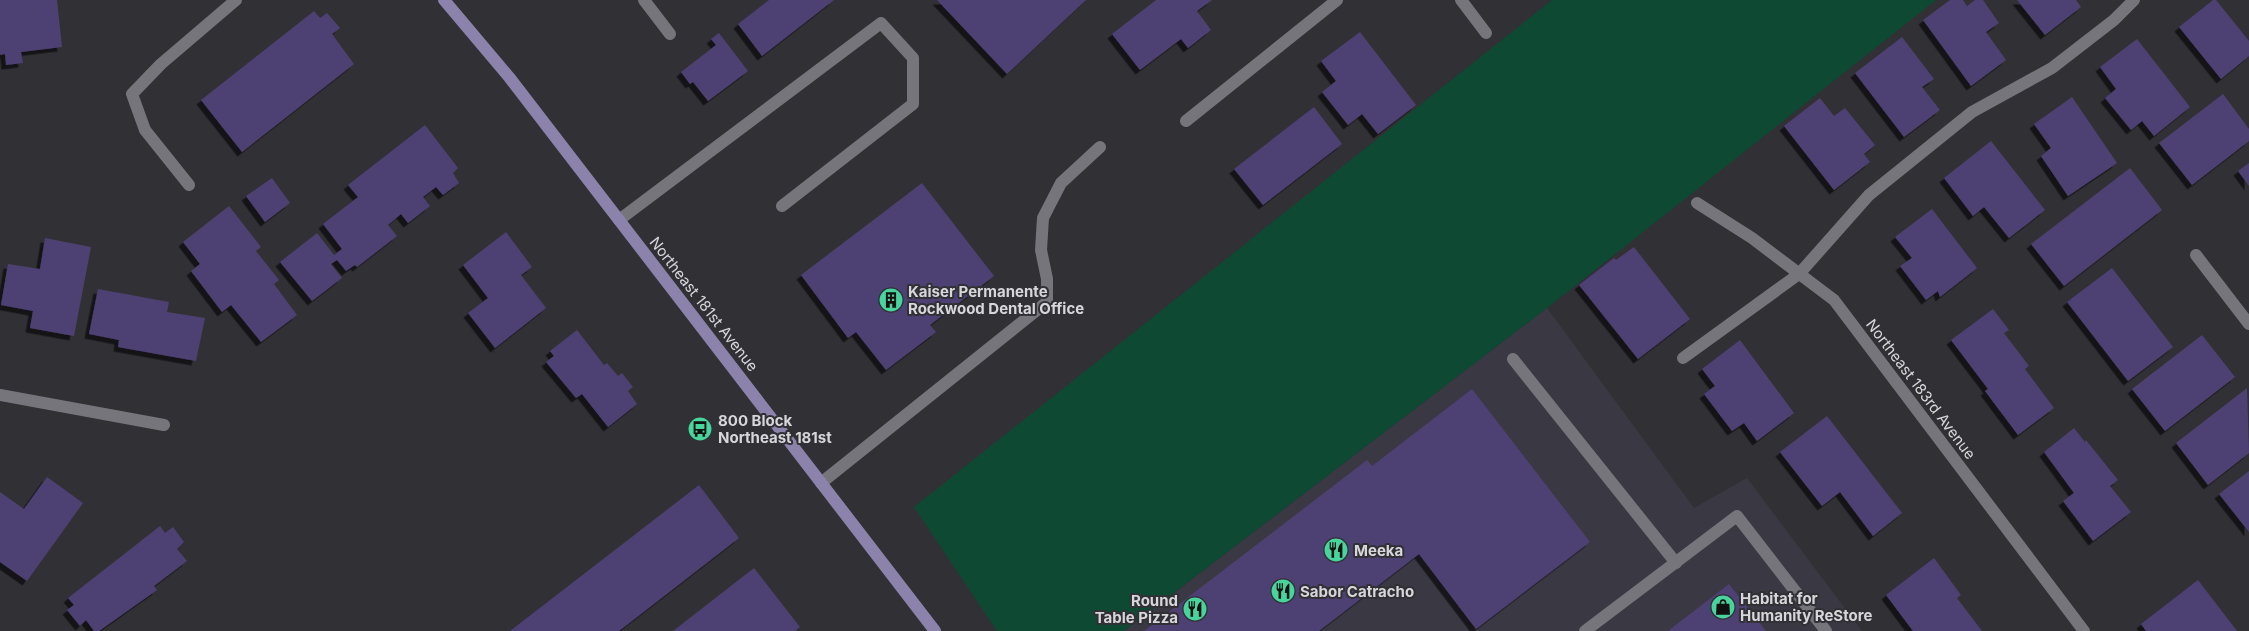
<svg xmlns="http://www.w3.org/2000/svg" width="2249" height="631" font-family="Inter,sans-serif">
  <defs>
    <filter id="shadow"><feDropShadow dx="-4.5" dy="4.5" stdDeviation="0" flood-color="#0009"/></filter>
  </defs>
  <rect width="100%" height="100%" fill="#313035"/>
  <path fill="#3a3842" d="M1547 308 1694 508 1747 478 1862 631H1124Z"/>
  <path fill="#0e4933" d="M1552 0H1936L1547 308 1124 631H997L914 507Z"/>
  <path fill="#4e4172" filter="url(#shadow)" d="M0 0H57L62 47 21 52 23 63 6 65 5 54 0 55Z
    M769 0H834L762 56 738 24Z
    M937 0H1086L1007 74Z
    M1156 0H1212L1197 11 1211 30 1188 48 1181 39 1140 70 1112 34Z
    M1950 0H1963L1967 6 1975 0H1983L1999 23 1986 32 2006 60 1971 86 1923 20Z
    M2017 0H2076L2081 7 2045 35Z
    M2213 0H2216L2249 41V56L2221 79 2179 27Z
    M314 11 320 18 327 13 340 28 332 34 354 64 242 152 201 100Z
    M1360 32 1416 105 1378 134 1362 114 1348 125 1322 92 1336 81 1321 61Z
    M719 33 748 71 708 101 693 82 690 84 681 72 716 45 711 39Z
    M1902 37 1934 79 1922 87 1940 110 1904 137 1855 73Z
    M2137 39 2190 107 2154 136 2142 121 2131 130 2105 98 2116 89 2100 67Z
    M2223 94 2249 129V141L2192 185 2159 143Z
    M2072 97 2117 163 2068 196 2041 156 2051 148 2034 124Z
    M1820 98 1834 116 1845 108 1875 145 1864 154 1870 162 1834 190 1784 126Z
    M1314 107 1342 144 1263 205 1234 169Z
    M425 125 458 168 453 173 459 183 443 195 436 187 423 197 430 206 408 223 401 214 388 225 397 236 357 267 355 265 346 271 337 260 331 264 342 278 312 301 280 262 317 233 334 255 342 249 323 224 358 197 348 185Z
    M1991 141 2045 210 2009 238 1984 207 1973 216 1944 178Z
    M2249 163V186L2238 171Z
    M2130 168 2162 210 2064 286 2031 244Z
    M272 178 290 203 265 222 246 196Z
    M922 183 994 276 930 325 936 332 886 370 856 332 848 338 801 275Z
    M229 206 261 247 256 251 279 280 274 284 297 315 261 342 231 305 222 312 191 271 200 264 183 242Z
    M1932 209 1977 268 1940 297 1938 291 1926 300 1900 266 1912 258 1895 237Z
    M506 232 532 267 521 275 546 308 495 348 468 313 488 298 463 265Z
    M45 238 91 247 74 336 30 328 33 311 1 305 8 264 40 269Z
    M1634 247 1690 319 1638 359 1579 285 1614 258 1616 260Z
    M2112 268 2173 347 2128 381 2067 302Z
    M98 289 169 302 167 312 205 318 196 361 118 347 119 340 89 334Z
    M1993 309 2009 330 2004 333 2029 366 2025 369 2054 408 2018 435 1985 391 1988 389 1951 340Z
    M577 330 604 365 607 363 618 376 622 373 633 387 628 391 637 404 608 427 582 394 576 398 546 362 554 356 550 351Z
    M2202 335 2235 377 2165 431 2132 389Z
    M1740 340 1794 413 1757 441 1744 423 1732 431 1704 394 1715 386 1702 369Z
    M2247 388 2249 453 2208 485 2176 443Z
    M1472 389 1590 542 1476 629 1419 554 1319 631H1144L1367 460 1372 466Z
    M1827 416 1902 513 1873 536 1840 492 1822 506 1780 452Z
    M2074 428 2085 442 2086 440 2118 480 2110 486 2131 512 2093 541 2063 501 2074 493 2044 452Z
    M2249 471V532L2219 494Z
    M47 477 83 503 27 581 0 562V492L24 509Z
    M699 485 739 538 619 631H510Z
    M160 526 165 533 173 527 184 542 177 549 187 561 154 586 157 590 99 631H94L86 620 80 626 67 610 74 605 68 598Z
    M1934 558 1961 595 1957 598 1982 631H1913L1886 595Z
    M754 568 800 627 795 631H673Z
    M2198 580 2237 631H2146L2141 624Z
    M1729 584 1766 631H1668Z"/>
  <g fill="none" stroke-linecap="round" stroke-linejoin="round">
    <path stroke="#76757b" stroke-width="12" d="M644 0 670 34
      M1461 0 1486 33
      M1186 121 1337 0
      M189 185 145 130 132 94 161 64 236 0
      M1697 203 1752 238 1834 300 2084 631
      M619 220 881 23 913 58V104L782 206
      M2196 255 2249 324
      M1683 358 1799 274 1869 195 1972 112 2052 68 2114 20 2134 0
      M1513 359 1676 563
      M0 395 164 425
      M821 483 1047 302V279L1041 250 1043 218 1061 183 1100 147
      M1585 631 1737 516 1826 631"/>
    <path stroke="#8c83ac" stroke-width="12" d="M444 0 509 77 935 631"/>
  </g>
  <defs>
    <symbol id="building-disc" viewBox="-11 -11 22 22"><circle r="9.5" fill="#48d49d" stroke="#313035"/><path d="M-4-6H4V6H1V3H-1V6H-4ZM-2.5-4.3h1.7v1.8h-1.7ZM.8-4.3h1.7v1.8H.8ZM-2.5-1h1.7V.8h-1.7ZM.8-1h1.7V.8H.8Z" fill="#111"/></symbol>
    <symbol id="bus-disc" viewBox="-11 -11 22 22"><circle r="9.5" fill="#48d49d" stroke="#313035"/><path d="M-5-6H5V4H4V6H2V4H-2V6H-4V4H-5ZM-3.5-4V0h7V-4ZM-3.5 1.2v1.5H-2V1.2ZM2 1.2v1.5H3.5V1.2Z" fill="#111"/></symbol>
    <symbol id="restaurant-disc" viewBox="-11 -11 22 22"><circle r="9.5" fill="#48d49d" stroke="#313035"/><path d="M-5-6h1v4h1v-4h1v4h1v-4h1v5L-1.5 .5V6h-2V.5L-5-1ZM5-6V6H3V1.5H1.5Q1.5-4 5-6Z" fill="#111"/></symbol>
    <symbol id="shop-disc" viewBox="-11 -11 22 22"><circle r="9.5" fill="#48d49d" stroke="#313035"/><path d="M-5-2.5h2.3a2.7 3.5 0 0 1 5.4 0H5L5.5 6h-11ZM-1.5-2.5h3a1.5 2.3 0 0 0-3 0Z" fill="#111"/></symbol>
  </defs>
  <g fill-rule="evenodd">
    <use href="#building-disc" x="877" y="286" width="28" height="28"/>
    <use href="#bus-disc" x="686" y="415" width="28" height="28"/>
    <use href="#restaurant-disc" x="1322" y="536" width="28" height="28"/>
    <use href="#restaurant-disc" x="1269" y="577" width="28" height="28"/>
    <use href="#shop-disc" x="1709" y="593" width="28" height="28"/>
    <use href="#restaurant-disc" x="1181" y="595" width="28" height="28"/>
  </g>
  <g text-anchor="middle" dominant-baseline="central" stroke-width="4" stroke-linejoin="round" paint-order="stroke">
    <g font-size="15" font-weight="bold" fill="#d7d6da" stroke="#313035" text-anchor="start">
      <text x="908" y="291">Kaiser Permanente<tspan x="908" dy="17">Rockwood Dental Office</tspan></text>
      <text x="718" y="420">800 Block<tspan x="718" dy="17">Northeast 181st</tspan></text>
      <text x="1354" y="550">Meeka</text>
      <text x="1300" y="591">Sabor Catracho</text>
      <text x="1740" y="598">Habitat for<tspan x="1740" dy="17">Humanity ReStore</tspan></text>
      <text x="1178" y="600" text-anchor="end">Round<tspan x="1178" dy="17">Table Pizza</tspan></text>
    </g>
    <g font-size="15" fill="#d7d6da" stroke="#313035">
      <text transform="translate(704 304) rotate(52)">Northeast 181st Avenue</text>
      <text transform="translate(1921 389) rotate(53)">Northeast 183rd Avenue</text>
    </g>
  </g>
</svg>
